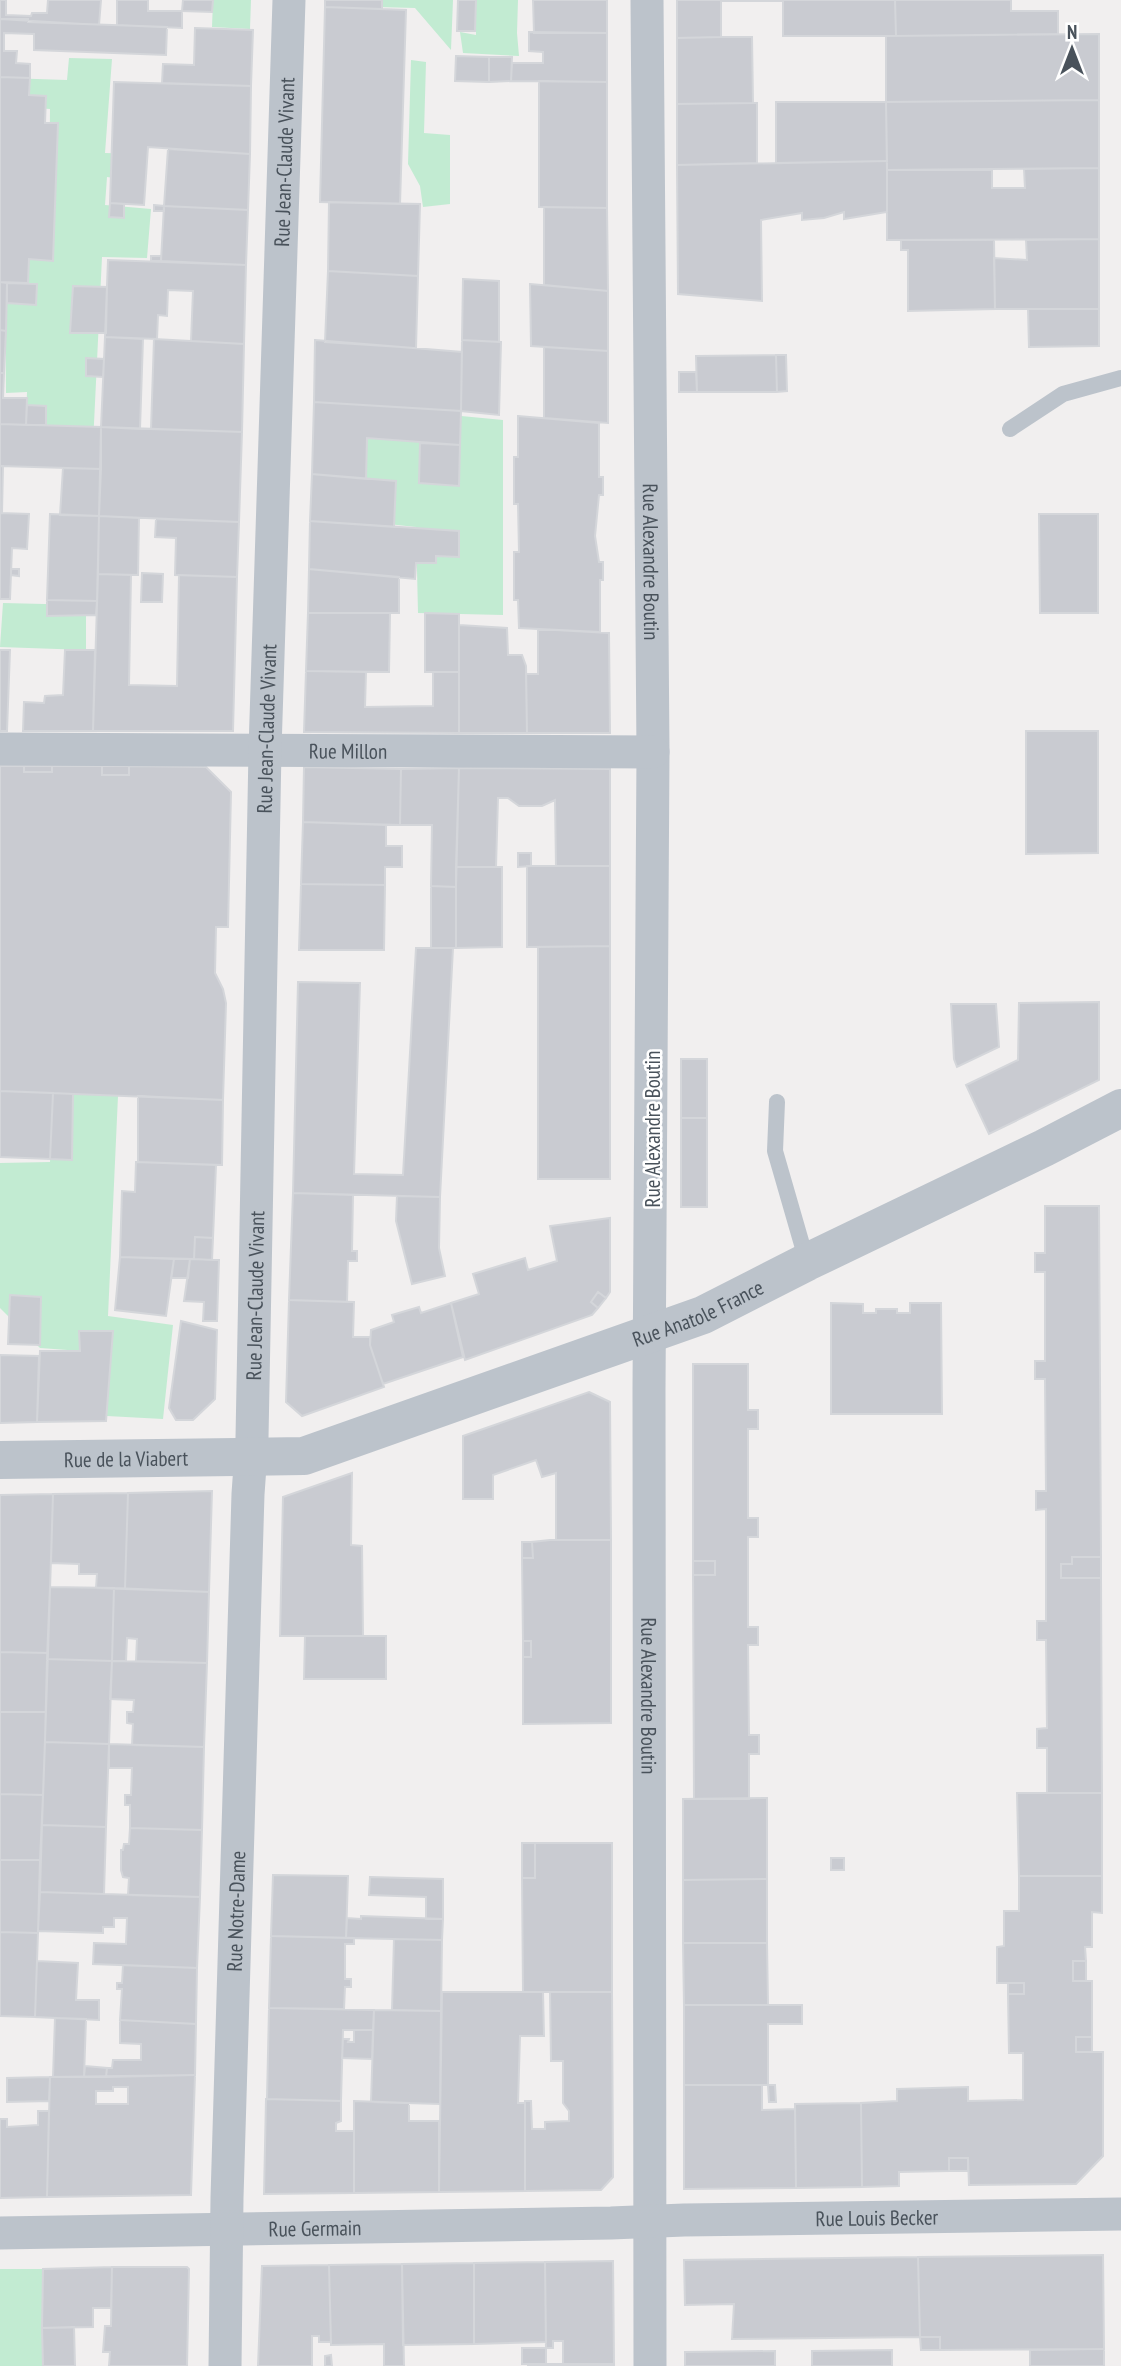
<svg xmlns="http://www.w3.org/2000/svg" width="1121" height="2366" font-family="'PT Sans Narrow',sans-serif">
  <rect width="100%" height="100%" fill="#f1efef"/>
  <path fill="#c2ebd2" d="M213 0H251L250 29 212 27Z
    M377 0H453L451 50 415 8 377 7Z
    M476 0H518L517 33 519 56 463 53 460 32 476 35Z
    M69 58 112 59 105 153 138 154V181L107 177 105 205 151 209 147 258 102 257 92 465 71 427 26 423 27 392 6 393 5 278 49 227 50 109 22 107 6 78 67 80Z
    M411 60 426 62 424 133 450 135V204L423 207 420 186 408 164Z
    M367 407 503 420V615L418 613 416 527 388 524 385 479H364Z
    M3 603 86 605V650L0 647Z
    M0 974 123 986 108 1316 173 1325 163 1419 107 1416 109 1353 40 1348 0 1308V1163L50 1162 51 1142 0 1093Z
    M0 2269H43V2366H0Z"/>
  <path fill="#c9cbd1" stroke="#d4d6da" stroke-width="2" fill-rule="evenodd" d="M0 0H6V15L31 16 32 13H47L48 0H101L99 25 0 19Z
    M117 0H148V11H182V28L117 25Z
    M183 0H213L212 12 182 11Z
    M325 0H382V9L325 7Z
    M458 0H476L475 31H457Z
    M533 0H607V33H534Z
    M677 0H895L896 36H783V1H721V37L677 38Z
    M895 0H1011V11H1058V34L896 36Z
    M325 7 406 10 400 204 320 202Z
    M0 19H28V22L167 27 166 55 34 50V34L4 33V51H17L16 63 30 64V78L0 77Z
    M195 28 253 30 251 86 162 83 163 64 194 65Z
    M529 32 607 33V82L511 81 512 63H543V52L529 51Z
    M1099 34V100L886 102V36Z
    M721 37H752L753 103 677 104V38Z
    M456 56 489 57V82L455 81Z
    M489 57H512L511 81 489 82Z
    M0 77 30 78 29 95 46 96 45 123H58L53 261 29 259 28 283 0 282Z
    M539 81 607 82V208L539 207Z
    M114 82 251 86 250 154 148 147 144 205 110 203Z
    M1099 100V168L887 170 886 102Z
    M776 102H886L887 161 776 163Z
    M753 103H757V163L677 165V104Z
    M168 149 250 154 248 210 164 206Z
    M887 161V212L844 219V212L824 218 802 220V213L761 220 762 301 678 294 677 165Z
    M1099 168V239L887 240V170L992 169V188H1025L1024 169Z
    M329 202 420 204 418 276 328 271Z
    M110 203 124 204V218L109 217Z
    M154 205 164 206V211H154Z
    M164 206 248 210 246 265 161 261Z
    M544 207 607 208 608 291 544 285Z
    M1099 239V309H995L994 258 1027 260 1026 240Z
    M901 240H994L995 309 908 311V250H901Z
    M151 256H161V261H151Z
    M108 260 246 265 244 344 191 341 193 291 168 290 167 316 158 315 157 339 105 337Z
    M328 271 418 276 416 348 325 342Z
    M463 279 499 281V342L462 340Z
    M0 282 7 283 6 331 0 330Z
    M7 283 37 284 36 305 7 303Z
    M530 284 608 291V351L531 346Z
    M73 286 107 287 106 333H70Z
    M1028 309H1099V346L1029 347Z
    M0 330 6 331 4 373H0Z
    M105 337 143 339 140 429 101 427Z
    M154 339 244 344 242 432 151 429Z
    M315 340 462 352 461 411 314 402Z
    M462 340 501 342 499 415 461 411Z
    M544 347 608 351V423L544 418Z
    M776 355 777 392H697L696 356Z
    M776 355H786L787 391 777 392Z
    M86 358 104 359 103 377 86 376Z
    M679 372H696L697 392H679Z
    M0 373H4L3 398H27L26 425 0 424Z
    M314 402 461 411 460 445 367 438 366 479 312 474Z
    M27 405 46 406V425H26Z
    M518 416 599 423V477H603V495H599L595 536 599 562H603V580H600V632L519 628 518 600H514V552H519L518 504H514V457H518Z
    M0 424 101 427V469L0 466Z
    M101 427 242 432 239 522 99 516Z
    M420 443 460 445 459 486 419 483Z
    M0 466H3L2 513H0Z
    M63 468 101 469 99 516 60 515Z
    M312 474 396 481 394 527 310 521Z
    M0 513 29 514 27 549 12 548 10 599H0Z
    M50 514 99 516 97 601 47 600Z
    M1039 514H1098V613H1040Z
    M99 516 139 518 138 575 98 574Z
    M156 519 239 522 237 577 175 575 176 538 155 537Z
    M310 521 459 531V557L436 556V563H416L415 579 309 569Z
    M11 569H19V576L11 575Z
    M309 569 399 577V613H308Z
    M142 573 163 574 162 602H141Z
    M98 574 131 575 129 685 177 686 179 575 237 577 233 731H93Z
    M47 600 97 601 96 615 47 616Z
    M308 613H390L389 672 306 671Z
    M425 613 459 614V672H425Z
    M459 625 507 628 508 655H522L526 666 527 733H459Z
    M538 629 609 633 610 733H527L526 674H538Z
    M0 650H10L7 731H0Z
    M65 650H95L93 731H23L24 702 44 703 45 696 63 695Z
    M306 671 366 672 365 707 433 706V672H459V733L304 732Z
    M1026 731H1098V853L1026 854Z
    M0 766H24V772H52V766H102V775H129V766L206 767 231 792 228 927H216L215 973 223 989 226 1003 223 1100 0 1091Z
    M24 766H52V772H24Z
    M102 766H129V775H102Z
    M304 767 401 769 400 825 303 822Z
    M459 768 456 887 431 886 432 825H400L401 769Z
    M459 768 610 769V866H556L555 800 542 806H519L508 798H498L496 867H456Z
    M303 822 386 825V846H402V867H385V885L301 884Z
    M518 853H531V866L518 867Z
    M527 866H610V946L527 947Z
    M456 867H502V947L456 948Z
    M301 884 385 885 384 950H299Z
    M431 886 456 887V948H431Z
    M610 946V1179H538V947Z
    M416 948H453L440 1197 293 1193 298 982 360 983 354 1174 403 1175Z
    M1099 1002V1080L989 1134 966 1085 1018 1060 1019 1003Z
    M951 1004H996L999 1047 957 1067 954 1059Z
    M681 1059H707V1118H681Z
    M0 1091 53 1093 50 1159 0 1157Z
    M53 1093 73 1094 72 1160 50 1159Z
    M138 1096 223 1100 222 1165 138 1162Z
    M681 1118H707V1207H681Z
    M136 1162 216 1165 213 1238 195 1237 194 1259 120 1257 122 1191 135 1192Z
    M293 1193 353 1195 352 1251H357V1261H348L347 1302 289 1300Z
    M397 1196 440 1197 439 1248 445 1276 412 1284 396 1221Z
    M1045 1206H1099L1101 1557H1072V1564H1061V1578H1101L1102 1793H1047V1748H1037V1729L1047 1728 1046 1640H1037V1621H1046V1509L1036 1510V1491H1046L1045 1379H1035V1361H1045V1272H1035V1253H1045Z
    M610 1218V1292L606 1298 598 1292 591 1302 598 1308 592 1315 465 1360 451 1303 479 1294 473 1274 525 1258 528 1270 557 1261 550 1226Z
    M195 1237 213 1238 212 1260 194 1259Z
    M120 1257 174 1259 166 1316 115 1310Z
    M174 1259H190L188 1278H171Z
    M190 1259 219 1260 217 1321H203L204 1302 184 1301Z
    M598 1292 606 1298 598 1308 591 1302Z
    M10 1295 41 1297 40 1345 8 1344Z
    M289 1300 354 1302 353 1337H370V1345L384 1387 302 1416 286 1402Z
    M451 1303 463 1357 383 1384 370 1345 371 1330 394 1322 392 1315 419 1307 421 1313Z
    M831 1303 863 1304V1313H876V1309H897V1313H910V1303H941L942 1414H831Z
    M181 1321 217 1330 215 1399 193 1420H176L169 1408Z
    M79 1331H113L106 1421 37 1422 40 1351H80Z
    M0 1355 39 1356 37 1422 0 1423Z
    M693 1364H748V1410H758V1429H748V1518H758V1537H748V1627H758V1645H748L749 1735H759V1754H749V1799H694L693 1575H715V1561H693Z
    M589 1392 610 1402 611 1540H556V1473L542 1477 536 1460 493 1475V1499H463V1436Z
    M352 1473 351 1545 362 1546 363 1636H280L283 1497Z
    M212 1491 209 1592 125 1589 128 1493Z
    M128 1493 125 1589 96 1588 97 1574H79V1564L51 1563 53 1494Z
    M53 1494 48 1653 0 1652V1495Z
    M550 1540H611V1723L523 1724V1657H531V1641H523L522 1558H533L532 1542Z
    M522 1542H532L533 1558H522Z
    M1072 1557H1101V1578H1061V1564H1072Z
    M693 1561H715V1575H693Z
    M50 1587 114 1588 112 1661 47 1659Z
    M114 1588 209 1592 207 1663 136 1661 137 1639 127 1638 126 1661H112Z
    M305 1636H386V1679H304Z
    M523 1641H531V1657H523Z
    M0 1652 48 1653 46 1712H0Z
    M47 1659 112 1661 109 1744 45 1742Z
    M112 1661 207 1663 204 1747 132 1745 133 1724 127 1723V1712H133L134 1700 110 1699Z
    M0 1712H46L43 1795 0 1794Z
    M45 1742 109 1744 106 1827 42 1825Z
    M109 1744 204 1747 202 1830 130 1828V1805H125V1795H131L132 1768H109Z
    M1017 1793H1102V1876H1019Z
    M0 1794 43 1795 40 1860H0Z
    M767 1798V1879L683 1880V1799Z
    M42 1825 106 1827 104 1894 40 1892Z
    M130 1828 202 1830 200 1897 128 1895 129 1878 123 1877 121 1870V1850H123L124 1844H129Z
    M522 1843H535V1878H522Z
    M535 1843H612V1992H523L522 1878H535Z
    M831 1858H844V1870H831Z
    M0 1860H40L38 1933 0 1932Z
    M273 1875 348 1876 346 1938 271 1936Z
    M1019 1876H1102V1913L1092 1912V1947H1085L1086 1961H1073V1981H1092V2037H1076V2052H1103V2156L1076 2184 969 2185 968 2158H949V2171L899 2172V2186L862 2187 861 2103 897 2101V2089L968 2087V2101L1023 2100V2053H1009L1008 1994H1024V1983H997V1947L1004 1946V1911H1019Z
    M370 1877 443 1879V1919H426V1897L369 1895Z
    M767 1879V1943H683V1880Z
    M40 1892 200 1897 197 1968 93 1964 94 1943 126 1944 127 1918H114V1927H103V1933L38 1931Z
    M361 1916 443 1919 442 1940 346 1938 347 1918 361 1919Z
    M0 1932 38 1933 35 2017 0 2016Z
    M271 1936 354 1938V1944H345V1979H351V1987H345L344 2009 269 2008Z
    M394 1939 442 1940 441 2011 392 2010Z
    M683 1943H767L768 2005H684Z
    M37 1961 78 1963 76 2000H99V2020L35 2017Z
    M1073 1961H1086V1981H1073Z
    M123 1965 197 1968 196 2024 120 2020 122 1989H117V1983H122Z
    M1008 1983H1024V1994H1008Z
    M442 1992H543L544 2036H520L518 2103H525V2191L439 2192Z
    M550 1992H612L613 2177 601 2190 525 2191V2101H531L532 2129H545V2122L569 2121V2111L563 2103V2061H551Z
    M684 2005H802V2024H768V2085H684Z
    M269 2008 374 2010 373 2030H343L341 2101 267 2099Z
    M374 2010 441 2011 440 2104 371 2102Z
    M55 2018 86 2019 84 2077H53Z
    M120 2020 196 2024 195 2075 106 2077 107 2068H112L113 2060H141V2044L120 2043Z
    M354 2030H373L372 2059 342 2058 343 2039H349L348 2042H354Z
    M1076 2037H1092V2052H1076Z
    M85 2066 107 2068 106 2077H84Z
    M195 2075 191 2195 47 2197 50 2077ZM113 2087H128V2104H96V2091H113Z
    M50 2077 49 2101 7 2102V2078Z
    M684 2085H762V2110L795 2109 796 2188 684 2189Z
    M768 2085H775L776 2102H769Z
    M266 2099 341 2101V2121L336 2123V2131H354V2193L264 2194Z
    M354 2101 409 2103V2121H439V2192L354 2193Z
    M861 2103 862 2187 796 2188 795 2104Z
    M38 2111H49L47 2197 0 2198V2119H7V2127L38 2125Z
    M949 2158H968V2171H949Z
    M1103 2255 1104 2349 940 2350V2337H920L918 2257Z
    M918 2257 920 2337 732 2339 734 2304 685 2305 684 2260Z
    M613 2261 614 2364H563V2341H553V2348H546L545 2262Z
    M545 2262 546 2342 474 2344V2263Z
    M474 2263V2344L403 2345 402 2264Z
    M402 2264 404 2366H384V2344L331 2345 329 2265Z
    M329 2265 331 2342H319V2336H312V2366H258L262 2266Z
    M112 2267H187L189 2269 187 2366H109L110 2352H103L105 2326H111Z
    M112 2267 111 2308H93V2327L42 2328 43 2269Z
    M74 2327 75 2366H43L42 2328Z
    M920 2337H940V2350H921Z
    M522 2348H546V2364H522Z
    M1104 2349V2366H1030V2350Z
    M892 2350V2366H812V2351Z
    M775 2351V2366H685V2352Z
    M331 2355 332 2366H325V2356Z
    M528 2364H614V2366H528Z"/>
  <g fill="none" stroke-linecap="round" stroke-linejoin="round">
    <path stroke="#bcc3cb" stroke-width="16" d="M1010 429 1063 394 1121 378
      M777 1102 775 1151 807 1262"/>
    <g stroke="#bcc3cb" stroke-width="33">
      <path id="s1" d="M647 0 653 752 649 1389 650 2366"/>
      <path id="s2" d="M0 749 653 752"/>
      <path id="s3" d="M0 2233 611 2223 684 2220 1121 2214"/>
      <path id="s4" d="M225 2366 227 2198 248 1494 252 1438 265 750 289 0"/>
    </g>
    <path stroke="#bcc3cb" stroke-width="38" id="s5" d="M0 1460 304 1456 703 1315 807 1262 1044 1148 1121 1108"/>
  </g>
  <g text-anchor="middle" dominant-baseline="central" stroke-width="5" stroke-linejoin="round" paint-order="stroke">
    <g font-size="21" fill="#49525b" stroke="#fff">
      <text stroke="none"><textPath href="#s4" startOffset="2205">Rue Jean-Claude Vivant</textPath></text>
      <text stroke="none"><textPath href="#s1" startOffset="562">Rue Alexandre Boutin</textPath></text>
      <text stroke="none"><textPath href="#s4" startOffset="1638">Rue Jean-Claude Vivant</textPath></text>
      <text stroke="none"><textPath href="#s2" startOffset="348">Rue Millon</textPath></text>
      <text transform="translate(652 1129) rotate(-90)">Rue Alexandre Boutin</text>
      <text stroke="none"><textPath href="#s4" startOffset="1071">Rue Jean-Claude Vivant</textPath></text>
      <text stroke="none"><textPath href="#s5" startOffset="723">Rue Anatole France</textPath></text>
      <text stroke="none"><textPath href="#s5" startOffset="126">Rue de la Viabert</textPath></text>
      <text stroke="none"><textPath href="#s1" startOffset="1696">Rue Alexandre Boutin</textPath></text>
      <text stroke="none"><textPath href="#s4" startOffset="455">Rue Notre-Dame</textPath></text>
      <text stroke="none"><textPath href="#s3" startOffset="877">Rue Louis Becker</textPath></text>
      <text stroke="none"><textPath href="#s3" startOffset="315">Rue Germain</textPath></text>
    </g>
  </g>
  <g transform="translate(1072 49)" stroke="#ffffff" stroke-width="5" paint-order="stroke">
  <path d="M0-5L12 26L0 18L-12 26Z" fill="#49525b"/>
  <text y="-10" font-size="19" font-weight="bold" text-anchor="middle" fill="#49525b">N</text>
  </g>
</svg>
